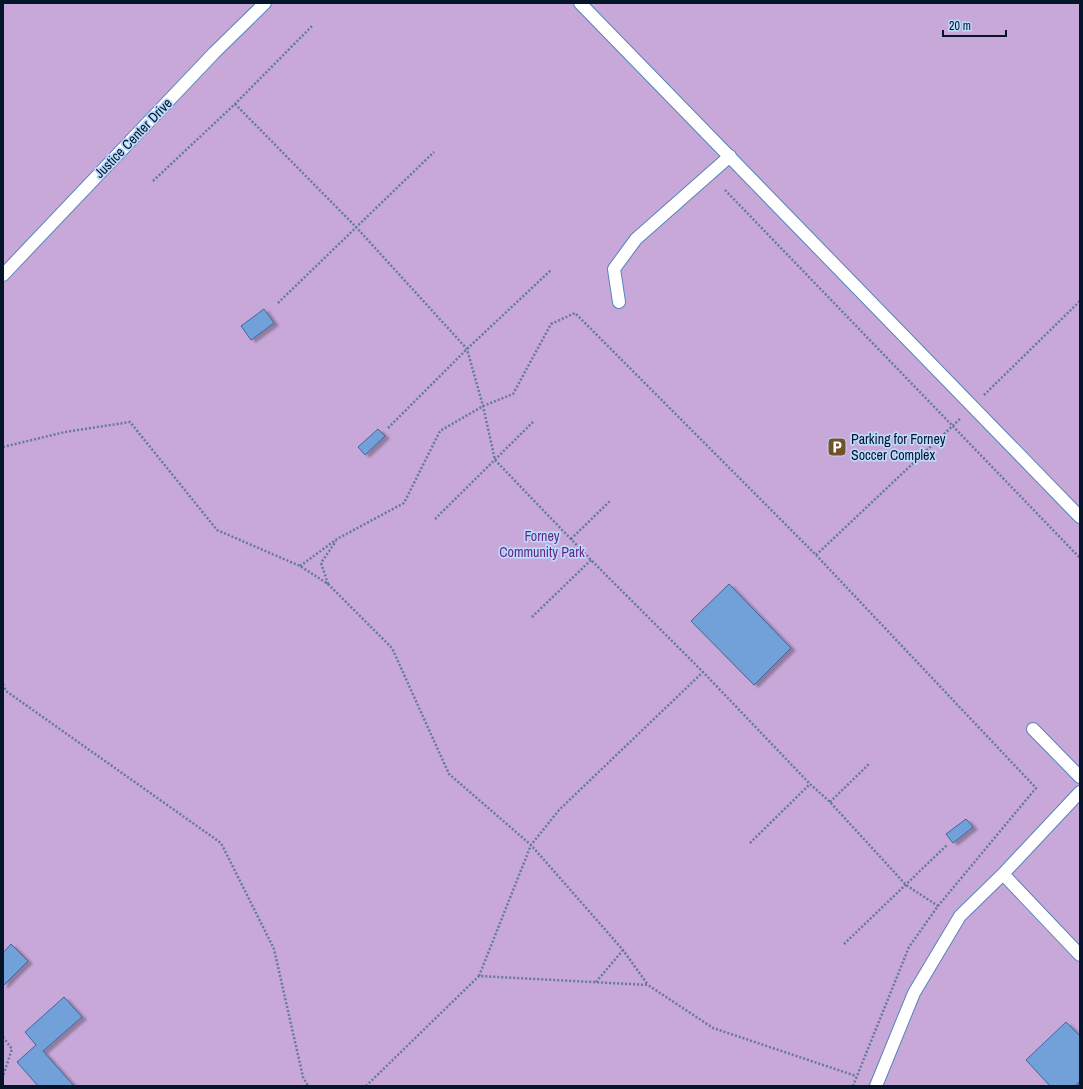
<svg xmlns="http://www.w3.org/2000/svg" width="1083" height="1089" font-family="'Archivo Narrow',sans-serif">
  <defs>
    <filter id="shadow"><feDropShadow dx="4.5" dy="2.5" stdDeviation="1" flood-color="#0004"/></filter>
  </defs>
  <rect width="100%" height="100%" fill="#bcd9fd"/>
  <path fill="#c8a8d9" d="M3 3H1080V1086H3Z"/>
  <path fill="#72a1da" stroke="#3c689d" filter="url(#shadow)" d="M264 309 274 323 251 340 241 326Z
    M378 429 385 436 365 455 358 447Z
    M729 584 791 648 754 685 691 621Z
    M966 819 973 827 953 843 946 834Z
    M11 944 28 961 3 986V953Z
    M64 997 82 1017 43 1051 74 1086H38L17 1062 36 1045 25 1032Z
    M1066 1022 1080 1036V1081L1075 1086H1050L1026 1060Z"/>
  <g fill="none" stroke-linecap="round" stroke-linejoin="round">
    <defs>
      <path id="service" d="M580 3 1080 517
        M3 275 214 53 265 3
        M619 302 614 269 636 239 730 156
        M1033 729 1080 777
        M1003 874 1080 955
        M876 1086 914 993 960 916 1003 874 1080 792"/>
    </defs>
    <use href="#service" stroke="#5684bb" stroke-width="14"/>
    <path stroke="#647b98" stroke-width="2.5" stroke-dasharray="2 2" stroke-linecap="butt" d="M235 104 356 227 467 349 483 406 495 460 591 560 703 672 810 784 830 802 906 885 938 906
      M153 181 235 104 312 26
      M725 190 1080 558
      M278 303 434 152
      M984 395 1080 301
      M388 428 467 349 551 270
      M3 447 65 432 130 422 217 530 300 566 328 584 392 648 449 774 531 845 623 950 648 985
      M435 519 534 421
      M571 539 611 500
      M816 555 961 418
      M300 566 337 539 404 503 440 431 483 406 513 394 551 324 575 313 816 555 1036 788 938 906 909 947 853 1086
      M328 584 321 563 336 541
      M532 617 591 560
      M3 684 6 691 221 843 274 949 303 1077 308 1086
      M830 802 869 764
      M750 843 810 784
      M844 944 947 845
      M479 976 531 845 559 810 703 672
      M596 982 623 950
      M3 1037 12 1049 3 1076
      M366 1086 479 976 648 985 713 1028 856 1076"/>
    <use href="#service" stroke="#fff" stroke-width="12"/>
  </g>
  <defs>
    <symbol id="parking-square" viewBox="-11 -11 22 22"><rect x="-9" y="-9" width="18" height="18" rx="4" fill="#725328" stroke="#bcd9fd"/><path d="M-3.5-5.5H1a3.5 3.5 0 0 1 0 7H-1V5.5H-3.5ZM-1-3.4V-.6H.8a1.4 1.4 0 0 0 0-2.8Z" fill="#fff"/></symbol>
  </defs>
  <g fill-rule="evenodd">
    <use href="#parking-square" x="826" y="436" width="22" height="22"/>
  </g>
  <g text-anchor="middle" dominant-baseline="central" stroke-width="3.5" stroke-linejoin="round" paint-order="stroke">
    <g font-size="14" fill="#04152a" stroke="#bcd9fd">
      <text transform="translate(133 138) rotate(-46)">Justice Center Drive</text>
    </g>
    <g font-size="14" fill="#04152a" stroke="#bcd9fd" text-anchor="start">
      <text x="851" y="439">Parking for Forney<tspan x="851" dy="16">Soccer Complex</tspan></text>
    </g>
    <g font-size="14" fill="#672784" stroke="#bcd9fd">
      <text x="542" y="536">Forney<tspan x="542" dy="16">Community Park</tspan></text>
    </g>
  </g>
  <rect width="1083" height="1089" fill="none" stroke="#04152a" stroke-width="8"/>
  <path d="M943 30v6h63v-6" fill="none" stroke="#04152a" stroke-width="2"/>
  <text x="949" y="30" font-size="12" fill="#04152a" stroke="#bcd9fd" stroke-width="3" paint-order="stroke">20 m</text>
</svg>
